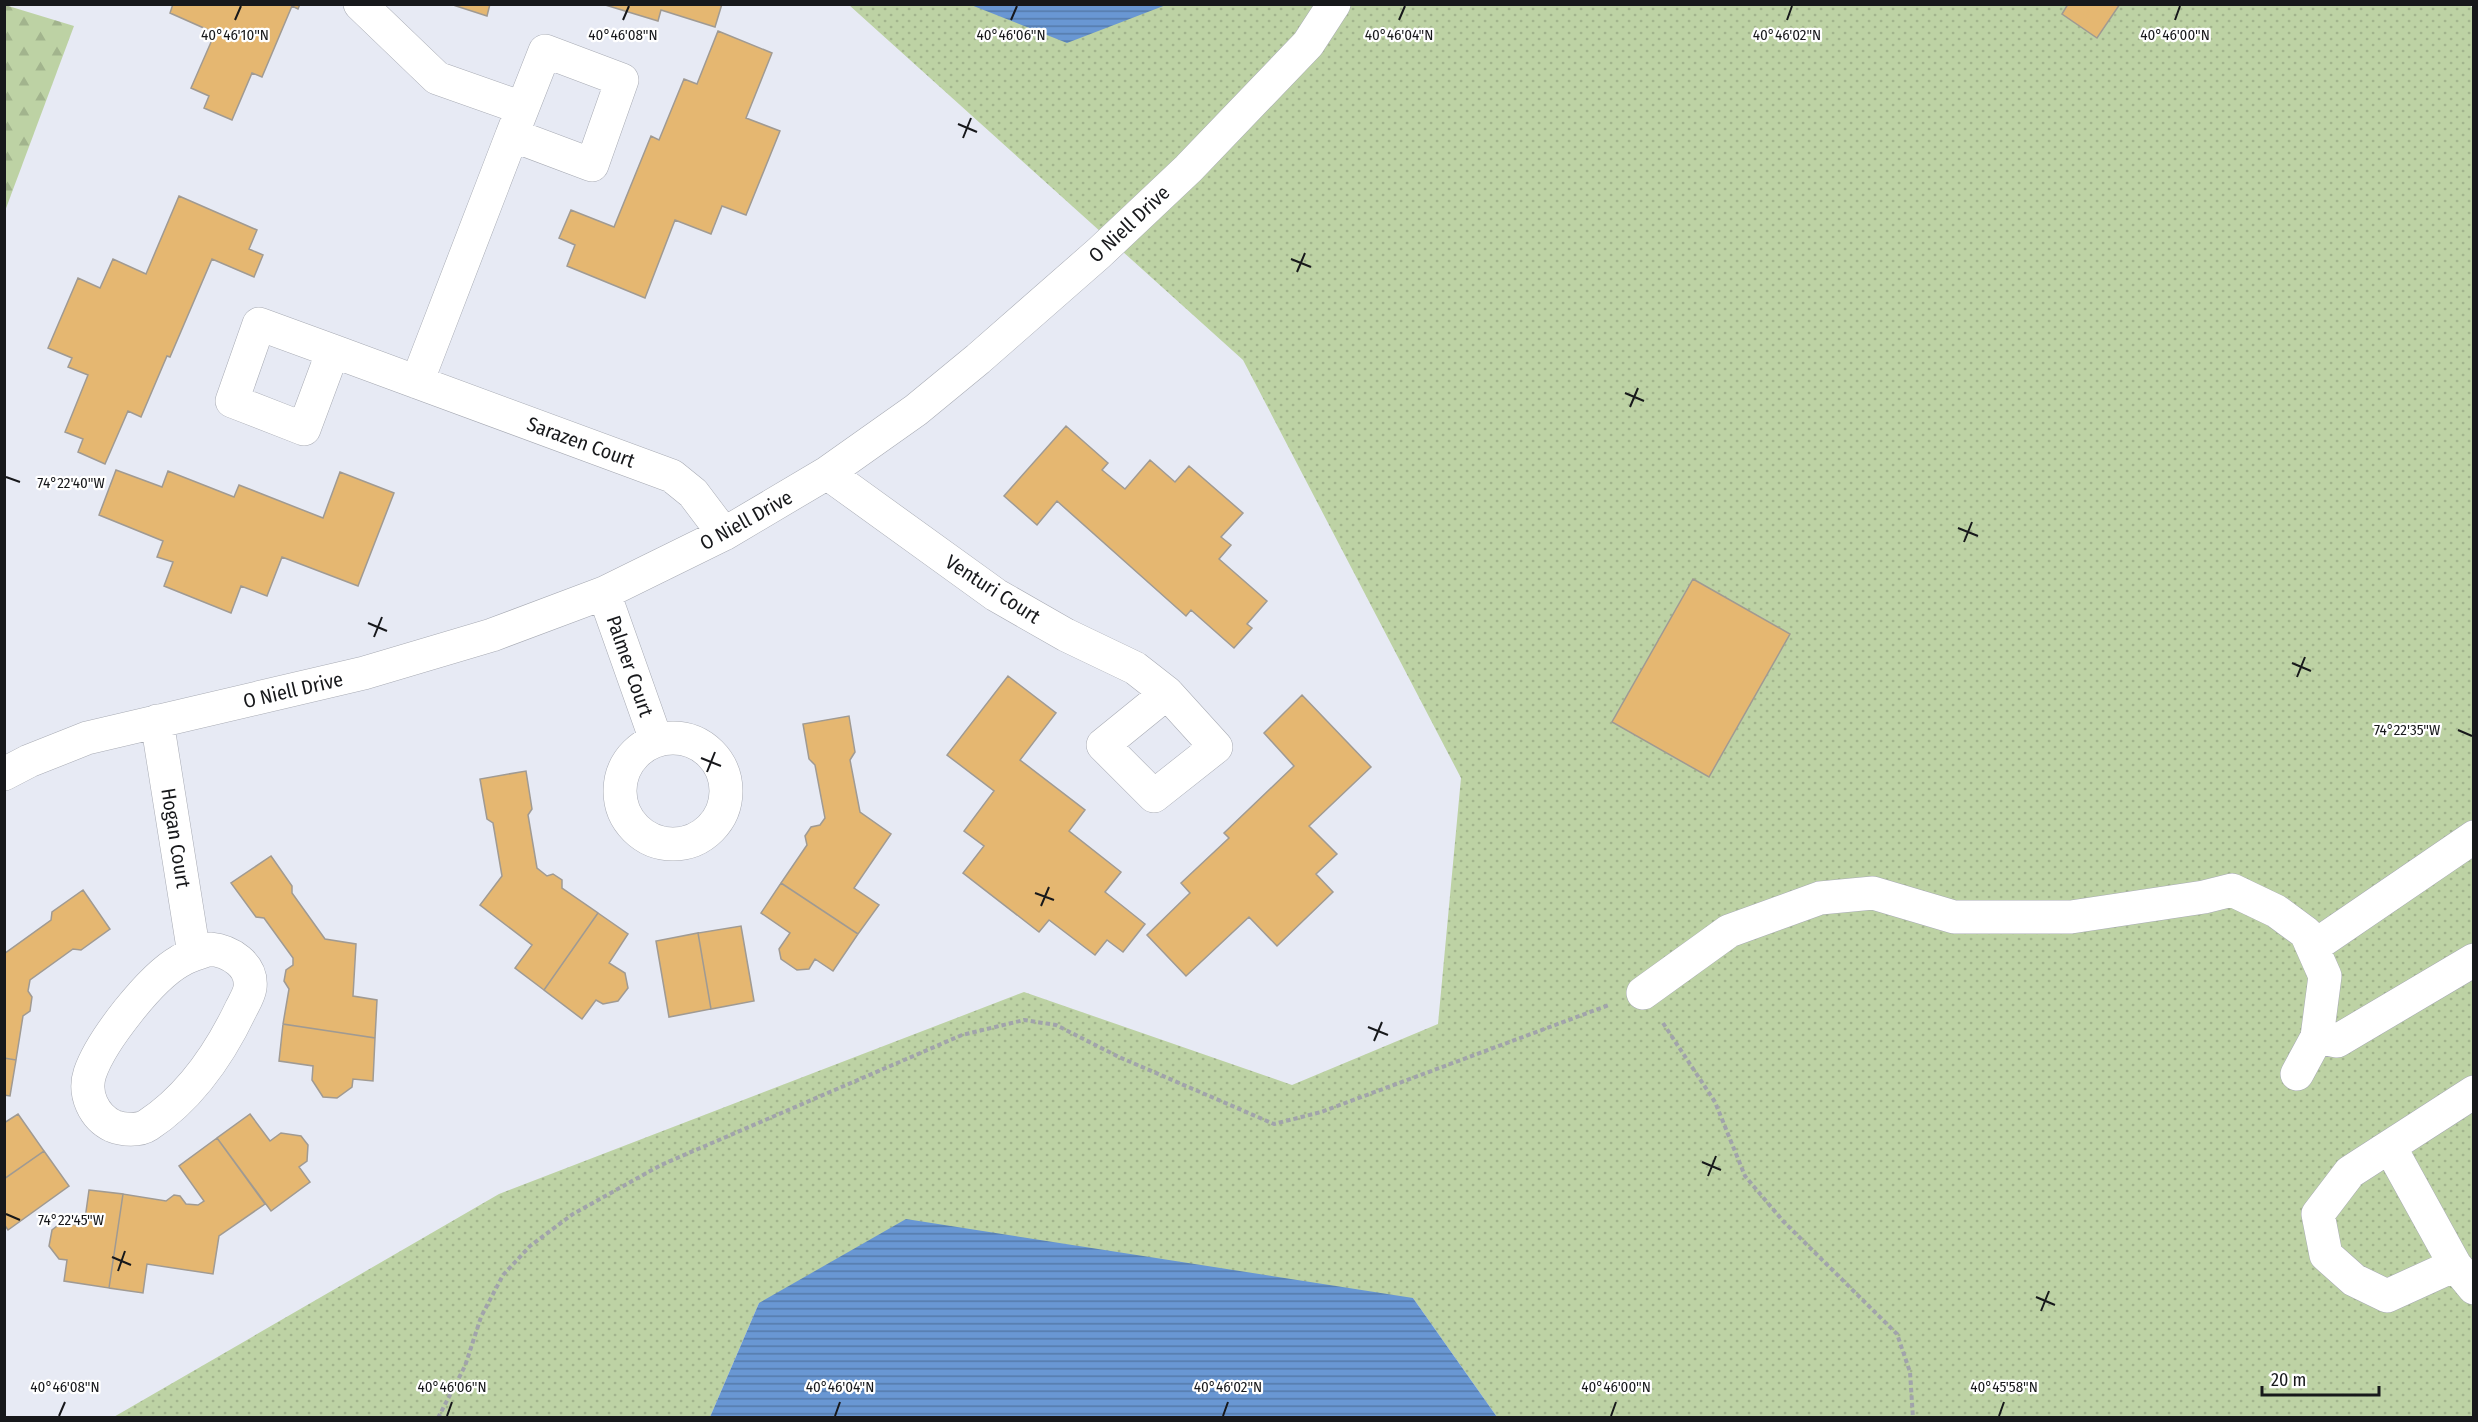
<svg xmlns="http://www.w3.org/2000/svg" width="2478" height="1422" font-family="'Fira Sans Condensed',sans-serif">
  <defs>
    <pattern id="grass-dots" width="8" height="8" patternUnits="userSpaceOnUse" patternTransform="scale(1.5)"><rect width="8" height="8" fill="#bdd2a4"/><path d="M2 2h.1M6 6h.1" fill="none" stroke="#a2b48d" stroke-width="1.8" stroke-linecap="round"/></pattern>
    <pattern id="forest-firs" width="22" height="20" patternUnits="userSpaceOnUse" patternTransform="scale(1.5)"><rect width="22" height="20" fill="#bdd2a4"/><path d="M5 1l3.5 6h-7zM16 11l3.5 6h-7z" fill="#a2b48d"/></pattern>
    <pattern id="water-rules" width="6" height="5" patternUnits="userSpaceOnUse" patternTransform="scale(1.5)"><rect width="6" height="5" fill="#6997d3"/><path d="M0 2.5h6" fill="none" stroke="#557aaa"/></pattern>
  </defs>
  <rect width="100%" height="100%" fill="#e7eaf4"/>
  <path fill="url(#grass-dots)" d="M2469 4 2473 9V1417H1497L1413 1298 759 1303 710 1417 112 1418 499 1194 1024 992 1292 1085 1438 1024 1461 778 1243 360 849 5Z"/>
  <path fill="url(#forest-firs)" d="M5 5 74 26 5 211 4 5Z"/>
  <path fill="url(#water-rules)" d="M971 5H1166L1067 43Z
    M906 1219 1413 1298 1497 1417H710L759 1303Z"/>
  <path fill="#e5b771" stroke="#a09a92" stroke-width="1.5" d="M173 4H300L298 9 292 6 262 77 252 73 232 120 204 108 209 96 191 88 215 33 170 13Z
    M450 4H490L487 16Z
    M602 4H722L715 27 661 10 658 21Z
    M2068 4H2120L2097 38 2062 14Z
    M718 31 772 53 746 118 780 131 746 215 722 206 711 234 675 220 645 298 567 266 575 245 559 238 571 210 614 227 651 136 659 140 684 79 697 84Z
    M179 196 257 230 249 249 263 255 254 277 212 259 170 357 167 356 141 417 128 411 105 464 78 452 83 439 65 432 88 375 68 367 72 358 48 348 78 278 100 288 113 259 146 274Z
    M1066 426 1108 463 1102 470 1125 489 1150 460 1175 482 1189 466 1243 513 1221 537 1231 545 1219 559 1267 601 1247 624 1252 628 1234 648 1191 610 1186 616 1057 501 1037 525 1004 496Z
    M116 470 162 487 168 471 234 497 239 485 323 518 340 472 394 493 358 586 282 557 267 596 241 586 231 613 164 586 173 562 157 557 163 541 99 515Z
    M1693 579 1790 634 1709 777 1612 722Z
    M1008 676 1056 713 1020 760 1085 810 1069 831 1121 872 1105 892 1145 924 1123 952 1107 940 1095 955 1049 920 1039 932 963 873 984 846 964 831 994 791 947 755Z
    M1302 695 1371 767 1309 826 1337 854 1316 874 1333 892 1277 946 1249 917 1186 976 1147 935 1190 893 1181 883 1229 838 1224 833 1294 766 1264 733Z
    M849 716 855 752 850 760 860 812 891 834 854 888 879 905 858 934 781 883 807 845 805 836 811 827 820 825 825 818 815 765 809 759 803 724Z
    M526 771 532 809 528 815 537 868 547 876 553 874 562 880V888L598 913 544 990 515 968 532 945 480 905 502 876 493 823 487 819 480 779Z
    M271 856 292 886V893L325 939 356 944 353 996 377 1000 375 1038 283 1024 289 989 284 981 286 970 293 965V958L264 918 256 917 231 883Z
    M781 883 858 934 833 971 815 959 809 969 797 970 781 959 779 949 790 933 761 913Z
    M83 890 110 929 81 950 73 949 30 980 28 991 32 997 30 1011 23 1016 16 1060 4 1058V954L51 920 52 912Z
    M598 913 628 934 609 963 625 973 628 988 618 1001 603 1004 596 1000 582 1019 544 990Z
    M741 926 754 1001 711 1009 698 933Z
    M698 933 711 1009 669 1017 656 941Z
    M283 1024 375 1038 373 1081 353 1079 352 1087 337 1098 323 1097 312 1080 313 1066 279 1061Z
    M4 1058 16 1060 10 1096 4 1095Z
    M18 1114 44 1151 4 1179V1123Z
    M250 1114 270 1141 281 1133 301 1136 308 1145 307 1161 299 1167 310 1182 271 1211 217 1138Z
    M217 1138 265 1204 219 1236 213 1274 147 1264 143 1293 109 1288 123 1194 166 1201 174 1195 180 1196 186 1204 198 1205 204 1201 179 1166Z
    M44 1151 69 1186 8 1230 4 1224V1179Z
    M89 1190 123 1194 109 1288 64 1281 67 1260 59 1259 49 1246 52 1230 61 1223 84 1226Z"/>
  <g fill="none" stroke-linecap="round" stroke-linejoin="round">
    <defs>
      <path id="minor" d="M360 4 437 78 522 108
        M545 51 622 80 592 165 512 135Z
        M259 324 333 351 304 429 232 401Z
        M333 351 672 476 693 493 724 534
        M417 382 512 135
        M827 473 996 595 1066 635 1135 668 1167 693
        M604 593 656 740
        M1167 693 1216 747 1154 796 1103 745Z
        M157 721 194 954
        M620 791a53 53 0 1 1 106 0a53 53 0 1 1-106 0Z
        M4 774 29 761 87 738 364 673 492 635 604 593 724 534 827 473 916 410 978 359 1099 253 1188 169 1308 44 1334 4
        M2313 947 2474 837
        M210 949C230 951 253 965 250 988 249 995 244 1003 241 1009 220 1053 189 1098 148 1125 139 1131 123 1130 113 1126 94 1117 83 1094 90 1073 101 1041 150 978 180 961 189 955 200 953 210 949Z
        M1643 993 1729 931 1820 898 1873 893 1954 917H2071L2204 897 2232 890 2276 911 2306 933 2325 976 2317 1037 2297 1074
        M2317 1037 2337 1041 2474 960
        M2390 1147 2455 1265 2474 1288
        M2455 1265 2387 1296 2354 1280 2326 1255 2318 1214 2350 1172 2474 1092"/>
    </defs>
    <use href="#minor" stroke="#a8abb4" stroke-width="34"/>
    <path stroke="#a1a3ab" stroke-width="4" stroke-dasharray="4.5 3" stroke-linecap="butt" d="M1663 1023 1715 1102 1745 1176 1783 1221 1897 1334 1910 1372 1913 1418
      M438 1418 465 1366 481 1317 503 1275 530 1246 573 1214 661 1165 962 1035 1024 1020 1056 1025 1119 1057 1274 1124 1321 1112 1609 1005"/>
    <use href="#minor" stroke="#fff" stroke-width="33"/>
  </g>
  <path fill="none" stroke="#17181b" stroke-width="2" d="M235 20 241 6M623 20 629 6M1011 20 1017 6M1399 20 1405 6M1787 20 1792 6M2175 20 2180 6M958 124 977 132M963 138 971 118M1291 259 1311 267M1297 272 1305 253M1625 393 1644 401M1630 407 1638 388M6 477 20 482M1958 528 1978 536M1964 542 1972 522M368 623 387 631M374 637 382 617M2292 663 2311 671M2297 677 2305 657M2458 730 2472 736M701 758 721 766M707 772 715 752M1035 893 1054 900M1041 906 1049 887M1368 1027 1388 1035M1374 1041 1382 1022M1702 1162 1721 1170M1708 1176 1716 1156M6 1214 20 1220M112 1257 131 1265M118 1271 125 1251M2036 1297 2055 1305M2041 1311 2049 1291M59 1416 65 1402M447 1416 452 1402M835 1416 840 1402M1223 1416 1228 1402M1611 1416 1616 1402M1999 1416 2004 1402"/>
  <g text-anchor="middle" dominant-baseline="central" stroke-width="4.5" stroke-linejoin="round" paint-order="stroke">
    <g font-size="20" fill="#17181b" stroke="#fff">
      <text transform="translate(1129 224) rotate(-43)">O Niell Drive</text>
      <text transform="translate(581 442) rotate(20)">Sarazen Court</text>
      <text transform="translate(746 520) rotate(-29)">O Niell Drive</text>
      <text transform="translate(993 589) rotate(33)">Venturi Court</text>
      <text transform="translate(630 666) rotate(71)">Palmer Court</text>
      <text transform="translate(293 690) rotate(-13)">O Niell Drive</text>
      <text transform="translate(176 838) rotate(81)">Hogan Court</text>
    </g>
  </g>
  <g font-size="15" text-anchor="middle" fill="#17181b" stroke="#fff" stroke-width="4.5" stroke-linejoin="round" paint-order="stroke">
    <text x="235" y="40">40°46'10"N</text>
    <text x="623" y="40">40°46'08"N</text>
    <text x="1011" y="40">40°46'06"N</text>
    <text x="1399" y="40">40°46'04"N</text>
    <text x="1787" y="40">40°46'02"N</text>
    <text x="2175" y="40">40°46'00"N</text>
    <text x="71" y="488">74°22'40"W</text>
    <text x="2407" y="735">74°22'35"W</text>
    <text x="71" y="1225">74°22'45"W</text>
    <text x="65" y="1392">40°46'08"N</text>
    <text x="452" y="1392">40°46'06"N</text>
    <text x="840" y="1392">40°46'04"N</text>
    <text x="1228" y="1392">40°46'02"N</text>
    <text x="1616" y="1392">40°46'00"N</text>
    <text x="2004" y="1392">40°45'58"N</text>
  </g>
  <rect width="2478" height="1422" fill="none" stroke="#17181b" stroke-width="12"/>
  <path d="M2262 1386v9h117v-9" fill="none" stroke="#17181b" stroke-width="3"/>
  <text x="2271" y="1386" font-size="18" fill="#17181b" stroke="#ffffff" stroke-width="4.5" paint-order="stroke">20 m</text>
</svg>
